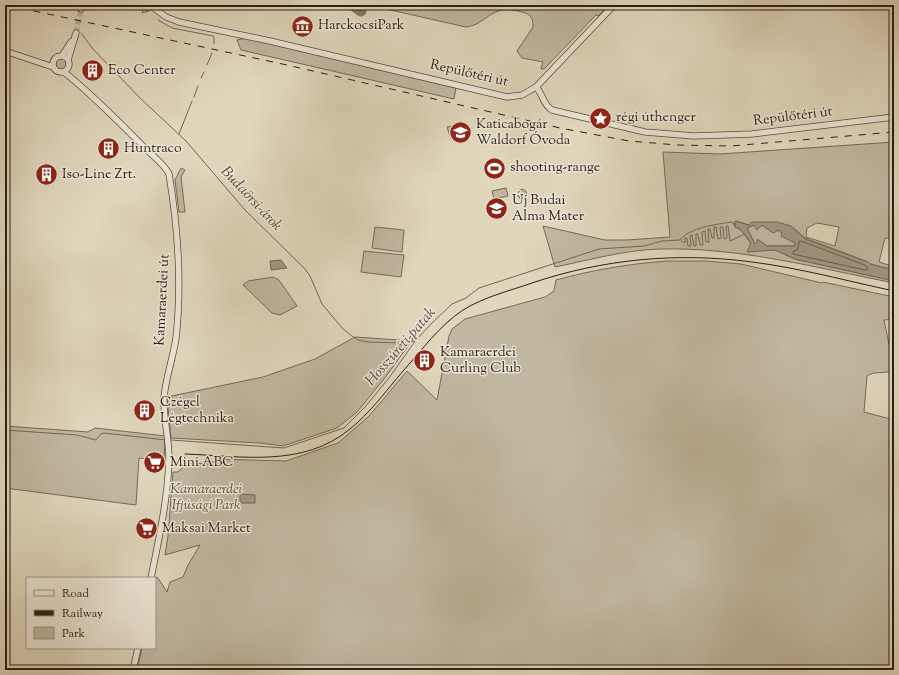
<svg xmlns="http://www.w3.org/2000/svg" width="899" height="675" font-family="'Sorts Mill Goudy',serif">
  <rect width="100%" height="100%" fill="#dfd6bc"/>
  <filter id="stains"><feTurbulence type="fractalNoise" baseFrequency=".005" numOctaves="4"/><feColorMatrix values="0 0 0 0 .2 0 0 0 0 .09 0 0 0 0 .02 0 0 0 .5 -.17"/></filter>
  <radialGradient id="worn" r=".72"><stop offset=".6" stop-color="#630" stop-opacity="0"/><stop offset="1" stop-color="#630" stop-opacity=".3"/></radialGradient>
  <path fill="#c0b7a0" stroke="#746a5a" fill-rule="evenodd" d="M137 5H146L149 9V11L142 13 143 11Z
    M368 5H609L598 16 596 15 544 69H541L543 62 522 58 517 51 533 27C533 18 531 14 522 12 489 3 489 24 466 27Z
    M246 38 456 88 454 99 241 50 237 40Z
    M55.5 64a5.5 5.5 0 1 1 11 0a5.5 5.5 0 1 1-11 0Z
    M453 126 457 137 451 139 447 127Z
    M894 142V239L885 238 879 262 894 267V270L870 264 868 262 805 238 791 226 749 225 736 221 734 222 735 227 741 229 751 244 759 250H775L795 259 894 281V283C817 268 739 247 660 249 624 250 590 260 555 267L543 226 605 240H627L670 237 663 152 720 154ZM817 223 839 227 835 246 806 237 807 228Z
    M181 168 185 170 181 177 185 212H179L175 180Z
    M506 188 508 196 494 199 492 191Z
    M517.5 194a4.5 4.5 0 1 1 9 0a4.5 4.5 0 1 1-9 0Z
    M754 225 758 228 762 225 769 230H779L784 237 795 243V246H767L759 240 755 244 747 228Z
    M375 227 404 230 402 252 372 248Z
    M364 251 404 255 401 277 361 272Z
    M666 261H707L741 264 822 283 823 282 894 297V319L884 320 890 349 892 370C884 375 875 370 867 376L864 412 894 420V670H137L142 648H155V577L158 578 167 592 170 582 183 577 188 565 200 545 165 555 168 536 173 472H178L187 463 210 464V462H215V459L286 461 338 443 369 416 407 371 437 400 449 336 452 329 465 319 545 297 554 291 556 280C592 270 628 264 666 261Z
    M273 277 279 280 297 306 280 315 272 313 243 285 248 281Z
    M355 337 399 340 414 338 384 379 357 412 337 428 283 446 260 443 171 438 167 397 263 377 315 359Z
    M5 426 88 432 95 428 165 436 164 461 139 458 136 505 5 488Z"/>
  <path fill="#a19783" stroke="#716757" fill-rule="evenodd" d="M736 221 748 225 752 222H777L791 226 805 239 868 262 870 264 894 270V281L795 259 775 250 747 252 751 243 741 230 735 227ZM754 225 757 230 762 225 773 233 779 230 782 233 781 236 795 243V246H767L757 239V242L755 244 747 228Z
    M281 260 287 268 271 270 270 261Z
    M240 494 255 495V503H240Z"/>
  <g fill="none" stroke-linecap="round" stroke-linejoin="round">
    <path stroke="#645a4c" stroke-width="1" d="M801 241 865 265 868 269 865 270 793 254V252L798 249 799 242Z"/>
    <path stroke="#716757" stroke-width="1" d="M141 5 147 11
      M158 20 172 28 213 36 214 37V44
      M81 33 93 49 140 98 186 141 245 210 305 269 310 276 322 304 343 329 352 336 358 340 368 342 404 343 415 341
      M207 65 212 53
      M201 78 204 72
      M194 97 198 86
      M179 134 192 101
      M681 241 685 243V238H687L688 246H691L690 236 692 235 694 246H696V234H698L700 245H703L702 232 705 231 706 242H709L708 229H710L712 238H714V227H716L718 239 721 238 720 227H723L724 239 727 238 726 226H728L730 241 745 234
      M5 430 77 435 96 440 101 434 104 433 166 440
      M171 440 284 448 344 428 365 407 389 378 416 340 432 323 452 304 466 298 479 288 599 249 644 246 662 241 680 240C689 228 717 224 732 222L735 226"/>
    <path stroke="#847a68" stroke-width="11" d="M353 5 361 11"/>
    <path stroke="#bab19b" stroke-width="5.5" stroke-dasharray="5.5 3" stroke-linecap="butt" d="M76 33 81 9"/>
    <defs>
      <path id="minor" d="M150 5 166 17 179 22 270 41 507 97 522 95 536 87 614 5
        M81 9 82 5
        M5 51 53 67
        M53 64a8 8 0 1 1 16 0a8 8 0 1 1-16 0Z
        M62 56 71 42
        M68 60 76 33
        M64 72C93 95 120 123 147 150 154 157 165 165 169 174 178 228 182 284 176 338 173 358 166 377 164 397 163 417 169 438 169 458 168 499 159 538 151 578
        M536 87C543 94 543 105 552 110L645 132 694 136 752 134 894 117
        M133 670 138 648"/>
    </defs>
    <use href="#minor" stroke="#564c3f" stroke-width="7"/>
    <use href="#minor" stroke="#eae4d3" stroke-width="5.5"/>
    <path stroke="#281e15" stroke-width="1" d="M185 454C241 456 303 468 350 429 370 413 386 391 403 371 422 350 439 326 463 310 484 297 509 291 532 283 603 259 678 252 752 262 800 268 847 281 894 291"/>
    <path stroke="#281e15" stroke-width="1" stroke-dasharray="7 7" stroke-linecap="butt" d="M6 5 287 65 560 128 629 141 677 145 731 146 894 132"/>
  </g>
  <defs>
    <symbol id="museum-disc" viewBox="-11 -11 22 22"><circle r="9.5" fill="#8f2418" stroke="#eae4d3"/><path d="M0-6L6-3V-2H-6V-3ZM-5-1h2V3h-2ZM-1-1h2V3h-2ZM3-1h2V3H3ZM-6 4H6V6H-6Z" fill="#fff"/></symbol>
    <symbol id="building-disc" viewBox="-11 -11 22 22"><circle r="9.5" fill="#8f2418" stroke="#eae4d3"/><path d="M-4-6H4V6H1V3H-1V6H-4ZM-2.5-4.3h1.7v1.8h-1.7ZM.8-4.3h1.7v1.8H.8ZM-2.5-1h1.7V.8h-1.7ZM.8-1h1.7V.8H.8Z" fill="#fff"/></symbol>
    <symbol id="sight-disc" viewBox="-11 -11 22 22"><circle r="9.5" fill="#8f2418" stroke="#eae4d3"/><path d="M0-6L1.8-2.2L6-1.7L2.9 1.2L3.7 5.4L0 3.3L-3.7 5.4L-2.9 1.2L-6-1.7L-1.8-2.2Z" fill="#fff"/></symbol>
    <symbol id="school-disc" viewBox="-11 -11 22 22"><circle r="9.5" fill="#8f2418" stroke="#eae4d3"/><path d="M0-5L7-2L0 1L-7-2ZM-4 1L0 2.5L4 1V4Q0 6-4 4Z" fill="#fff"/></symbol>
    <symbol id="stadium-disc" viewBox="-11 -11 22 22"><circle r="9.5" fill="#8f2418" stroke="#eae4d3"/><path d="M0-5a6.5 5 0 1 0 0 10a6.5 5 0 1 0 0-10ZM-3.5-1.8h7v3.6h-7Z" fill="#fff"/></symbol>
    <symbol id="supermarket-disc" viewBox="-11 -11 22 22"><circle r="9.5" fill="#8f2418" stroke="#eae4d3"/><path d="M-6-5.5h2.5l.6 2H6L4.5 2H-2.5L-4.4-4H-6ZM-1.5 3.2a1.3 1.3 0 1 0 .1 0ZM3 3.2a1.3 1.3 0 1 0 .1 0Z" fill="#fff"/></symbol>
  </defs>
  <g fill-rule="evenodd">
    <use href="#museum-disc" x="290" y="14" width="25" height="25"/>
    <use href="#building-disc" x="80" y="58" width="25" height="25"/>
    <use href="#sight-disc" x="588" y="106" width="25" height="25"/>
    <use href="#school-disc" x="448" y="120" width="25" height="25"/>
    <use href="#building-disc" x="96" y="136" width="25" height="25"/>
    <use href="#stadium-disc" x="482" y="156" width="25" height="25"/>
    <use href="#building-disc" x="34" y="162" width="25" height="25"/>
    <use href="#school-disc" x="484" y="196" width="25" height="25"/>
    <use href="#building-disc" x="412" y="348" width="25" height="25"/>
    <use href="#building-disc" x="132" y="398" width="25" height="25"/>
    <use href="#supermarket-disc" x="142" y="450" width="25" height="25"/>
    <use href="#supermarket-disc" x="134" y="516" width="25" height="25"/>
  </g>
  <g text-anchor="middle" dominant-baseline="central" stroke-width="3" stroke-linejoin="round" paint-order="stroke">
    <g font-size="14" fill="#281e15" stroke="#eae4d3" text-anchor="start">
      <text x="318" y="26">HarckocsiPark</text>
      <text x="108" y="71">Eco Center</text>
      <text x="616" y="118">régi úthenger</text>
      <text x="476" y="125">Katicabogár<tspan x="476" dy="16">Waldorf Óvoda</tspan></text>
      <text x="124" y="149">Huntraco</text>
      <text x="510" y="168">shooting-range</text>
      <text x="62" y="175">Iso-Line Zrt.</text>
      <text x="512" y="201">Új Budai<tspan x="512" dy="16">Alma Mater</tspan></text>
      <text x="440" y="353">Kamaraerdei<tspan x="440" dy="16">Curling Club</tspan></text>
      <text x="160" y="403">Czégel<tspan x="160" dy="16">Légtechnika</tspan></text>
      <text x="170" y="463">Mini ABC</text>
      <text x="162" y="529">Maksai Market</text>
    </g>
    <g font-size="14" fill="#281e15" stroke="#eae4d3">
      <text transform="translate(469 74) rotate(13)">Repülőtéri út</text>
      <text transform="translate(793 117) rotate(-7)">Repülőtéri út</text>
      <text transform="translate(163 300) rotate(-87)">Kamaraerdei út</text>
    </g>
    <g font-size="14" font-style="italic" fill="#564c3f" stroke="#eae4d3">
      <text x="206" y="490">Kamaraerdei<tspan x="206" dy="16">Ifjúsági Park</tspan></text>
    </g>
    <g font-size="15" font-style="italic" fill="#52483c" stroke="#eae4d3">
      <text transform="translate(251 199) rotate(47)">Budaörsi-árok</text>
      <text transform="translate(401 347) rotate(-49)">Hosszúréti-patak</text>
    </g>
  </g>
  <rect width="899" height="675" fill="none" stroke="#dfd6bc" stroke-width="20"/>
  <rect x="6" y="6" width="887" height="663" fill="none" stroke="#281e15" stroke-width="2"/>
  <rect x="10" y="10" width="879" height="655" fill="none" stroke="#281e15"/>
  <rect x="26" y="577" width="130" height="72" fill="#eae4d3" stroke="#9c9587"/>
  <rect x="34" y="590" width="20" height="6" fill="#eae4d3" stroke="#9c9587"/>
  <text x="62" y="597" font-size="12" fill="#281e15">Road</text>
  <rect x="34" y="610" width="20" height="6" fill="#281e15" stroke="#9c9587"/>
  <text x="62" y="617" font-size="12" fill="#281e15">Railway</text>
  <rect x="34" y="627" width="20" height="12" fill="#c0b7a0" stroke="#9c9587"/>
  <text x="62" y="637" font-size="12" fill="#281e15">Park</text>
  <rect width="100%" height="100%" filter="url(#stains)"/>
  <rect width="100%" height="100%" fill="url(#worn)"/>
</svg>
